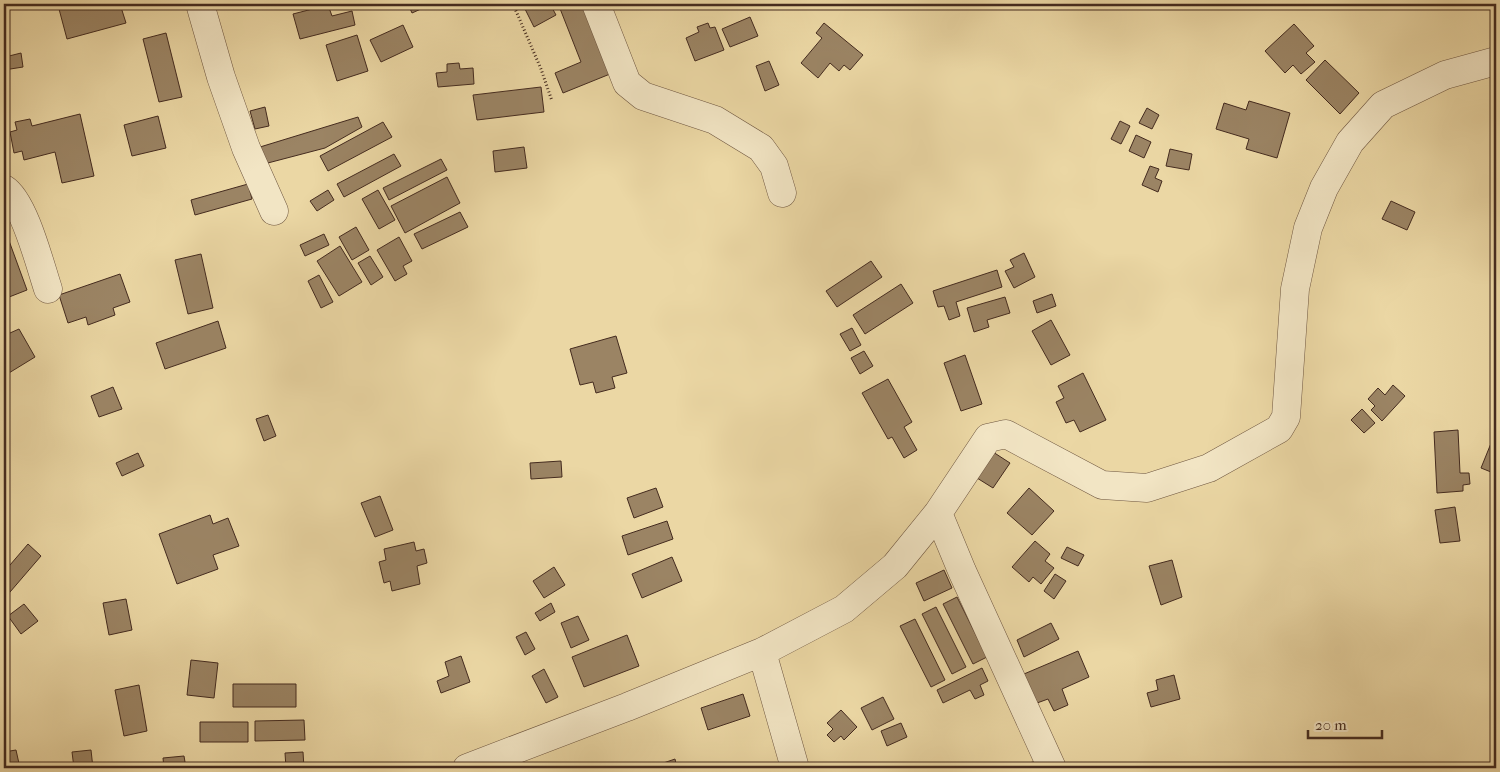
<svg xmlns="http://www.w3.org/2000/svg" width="1500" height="772" font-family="'IM FELL French Canon',serif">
  <rect width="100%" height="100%" fill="#ebd7a4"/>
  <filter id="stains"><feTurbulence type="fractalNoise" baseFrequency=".004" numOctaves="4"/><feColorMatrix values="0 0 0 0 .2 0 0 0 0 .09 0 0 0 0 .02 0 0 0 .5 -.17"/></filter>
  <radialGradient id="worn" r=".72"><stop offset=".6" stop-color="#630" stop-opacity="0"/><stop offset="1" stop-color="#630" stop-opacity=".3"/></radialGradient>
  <path fill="#9b8464" stroke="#442b1f" d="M78 4H120L126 23 67 39 59 9Z
    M408 4H432L412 13Z
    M536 4H550L556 15 534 27 525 9Z
    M566 4H582L610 74 563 93 555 73 581 62 559 6Z
    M1311 4H1322L1317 10Z
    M328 5 332 16 352 11 355 25 300 39 293 14Z
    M750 17 758 36 730 47 722 29Z
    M708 23 710 28 715 27 724 50 695 61 686 38 699 32 697 27Z
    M824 23 863 55 850 70 844 65 839 71 830 63 818 78 801 63 822 38 816 33Z
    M1294 24 1314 46 1306 53 1315 62 1301 74 1293 65 1285 73 1265 51Z
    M403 25 413 47 381 62 370 40Z
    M166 33 182 97 159 102 143 39Z
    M357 35 368 71 337 81 326 45Z
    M4 40H6L9 56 21 53 23 67 4 70Z
    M1325 60 1359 93 1340 114 1306 80Z
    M769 61 779 85 765 91 756 66Z
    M459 63 460 69 473 68 474 84 438 87 436 73 447 72V64Z
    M541 87 544 112 477 120 473 95Z
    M1249 101 1290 113 1277 158 1246 149 1249 139 1216 129 1224 103 1246 110Z
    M265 107 269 126 255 129 250 111Z
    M1147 108 1159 115 1152 129 1139 123Z
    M80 114 94 176 62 183 55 152 24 160 22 151 14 153 10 132 17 130 15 122 30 119 32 126Z
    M158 116 166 148 132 156 124 125Z
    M358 117 362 127 325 148 264 164 260 147Z
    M1120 121 1130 126 1121 144 1111 139Z
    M383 122 392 137 328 171 320 156Z
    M1136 135 1151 142 1144 158 1129 151Z
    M524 147 527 168 495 172 493 151Z
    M1170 149 1192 154 1189 170 1166 166Z
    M394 154 401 166 344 197 337 184Z
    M441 159 447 170 389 200 383 188Z
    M1150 166 1159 169 1155 178 1162 181 1158 192 1142 185Z
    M447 177 460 203 405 233 391 206Z
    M248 184 252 199 195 215 191 200Z
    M328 190 334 200 317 211 310 201Z
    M378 190 395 220 379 229 362 199Z
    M1391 201 1415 212 1407 230 1382 219Z
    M460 212 468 227 422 249 414 234Z
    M4 227 27 290 4 299Z
    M356 227 369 250 352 260 339 237Z
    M324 234 329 245 305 256 300 245Z
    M399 237 412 261 403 266 407 274 395 281 377 250Z
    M340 246 362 282 339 296 317 261Z
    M1024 253 1035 277 1014 288 1005 271 1014 267 1010 260Z
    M201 254 213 308 188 314 175 260Z
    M370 256 383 277 371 285 358 263Z
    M871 261 882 277 837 307 826 291Z
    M997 270 1002 287 956 302 960 316 949 320 944 306 938 307 933 291Z
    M120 274 130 302 113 308 115 315 88 325 86 317 68 323 59 295Z
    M319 275 333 302 321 308 308 281Z
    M901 284 913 303 865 334 853 315Z
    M1052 294 1056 306 1037 313 1033 301Z
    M1005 297 1010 313 987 320 989 327 974 332 967 308Z
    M1051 320 1070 355 1051 365 1032 331Z
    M218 321 226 348 165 369 156 343Z
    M5 324 10 333 19 329 35 357 4 376Z
    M852 328 861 345 850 351 840 334Z
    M616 336 627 373 612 377 615 388 596 393 593 382 580 385 570 349Z
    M864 351 873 366 860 374 851 358Z
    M965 355 982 404 961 411 944 363Z
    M1083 373 1106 420 1080 432 1074 420 1066 423 1056 402 1064 398 1058 386Z
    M888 379 912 422 904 427 917 450 904 458 892 437 888 439 862 393Z
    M1393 385 1405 396 1382 421 1371 410 1375 406 1368 399 1378 388 1385 395Z
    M113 387 122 409 99 417 91 396Z
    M1362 409 1375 423 1364 433 1351 420Z
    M268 415 276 436 264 441 256 419Z
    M1458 430 1460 473H1469L1470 484 1463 485V491L1437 493 1434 432Z
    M1496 431V474L1481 468Z
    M993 452 1010 463 993 488 977 478Z
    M138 453 144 466 122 476 116 463Z
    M561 461 562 477 531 479 530 463Z
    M656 488 663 507 634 518 627 498Z
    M1029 488 1054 511 1032 535 1007 513Z
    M380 496 393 530 375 537 361 503Z
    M1455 507 1460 541 1440 543 1435 510Z
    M210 515 213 524 228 518 239 546 213 555 218 569 177 584 159 534Z
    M667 521 673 539 628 555 622 536Z
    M1035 541 1050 554 1045 561 1054 568 1041 584 1033 577 1029 582 1012 567Z
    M414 542 416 551 424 549 427 563 417 566 420 584 392 591 390 581 384 583 379 562 386 560 384 549Z
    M28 544 41 556 4 599V572Z
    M1067 547 1084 555 1078 566 1061 558Z
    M672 557 682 581 642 598 632 574Z
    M1172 560 1182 597 1161 605 1149 566Z
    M554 567 565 585 544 598 533 581Z
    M944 570 952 588 924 601 916 583Z
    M1055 574 1066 581 1054 599 1044 591Z
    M957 597 987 657 973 664 943 604Z
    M126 599 132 630 109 635 103 603Z
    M551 603 555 612 540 621 535 613Z
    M24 604 38 621 21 634 8 616Z
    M936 607 966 667 952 674 922 614Z
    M578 616 589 640 571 648 561 623Z
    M915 619 945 680 931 687 900 626Z
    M1051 623 1059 639 1024 657 1017 640Z
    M526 632 535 649 525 655 516 637Z
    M627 635 639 666 584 687 572 657Z
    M1078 651 1089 677 1062 689 1068 705 1054 711 1048 699 1037 703 1024 674Z
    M461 656 470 682 441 693 437 681 449 676 445 662Z
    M191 660 218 663 214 698 187 695Z
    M982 668 988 681 980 685 984 695 975 699 970 690 943 703 937 690Z
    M544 669 558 697 546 703 532 676Z
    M1174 675 1180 699 1151 707 1147 693 1158 690 1156 680Z
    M233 684H296V707H233Z
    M139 685 147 731 124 736 115 690Z
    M743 694 750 716 708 730 701 708Z
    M883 697 894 719 872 730 861 708Z
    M841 710 857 727 844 740 841 736 834 742 827 735 833 729 827 723Z
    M304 720 305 740 255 741V721Z
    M200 722H248V742H200Z
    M901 723 907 737 887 746 881 731Z
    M16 750 20 768H4V752Z
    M91 750 93 768H74L72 752Z
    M303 752 304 768H286L285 753Z
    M184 756 186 768H164L163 758Z
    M675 759 677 768H649Z
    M1041 760 1043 768H1026L1025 764Z"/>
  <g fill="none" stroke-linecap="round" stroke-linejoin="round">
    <defs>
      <path id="minor" d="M200 4 221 77 246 148 274 211
        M596 4 627 83 643 96 715 120 761 148 774 166 782 193
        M4 189C24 201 40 265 48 289
        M938 513 962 571 1052 768
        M762 652 795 768
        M467 768 627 707 762 652 844 609 895 566 938 513 988 438 1006 434 1102 485 1147 488 1209 468 1279 429 1286 417 1295 289 1308 228 1324 188 1350 142 1383 105 1445 75 1496 61"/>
    </defs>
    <use href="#minor" stroke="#6e5640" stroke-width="29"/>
    <path stroke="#442b1f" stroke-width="3" stroke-dasharray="1 2.5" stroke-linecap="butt" d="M513 4 541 69 552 101"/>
    <use href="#minor" stroke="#f2e5c4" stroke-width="28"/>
  </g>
  <rect width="1500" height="772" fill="none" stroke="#ebd7a4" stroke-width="20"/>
  <rect x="5" y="5" width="1490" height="762" fill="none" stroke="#442b1f" stroke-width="2.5"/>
  <rect x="10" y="10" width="1480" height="752" fill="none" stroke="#442b1f"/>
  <path d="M1308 730v8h74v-8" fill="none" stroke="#442b1f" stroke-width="2.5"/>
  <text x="1315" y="730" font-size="15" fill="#442b1f" stroke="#f2e5c4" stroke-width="4" paint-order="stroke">20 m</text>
  <rect width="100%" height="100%" filter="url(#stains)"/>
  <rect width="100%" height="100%" fill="url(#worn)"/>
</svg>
